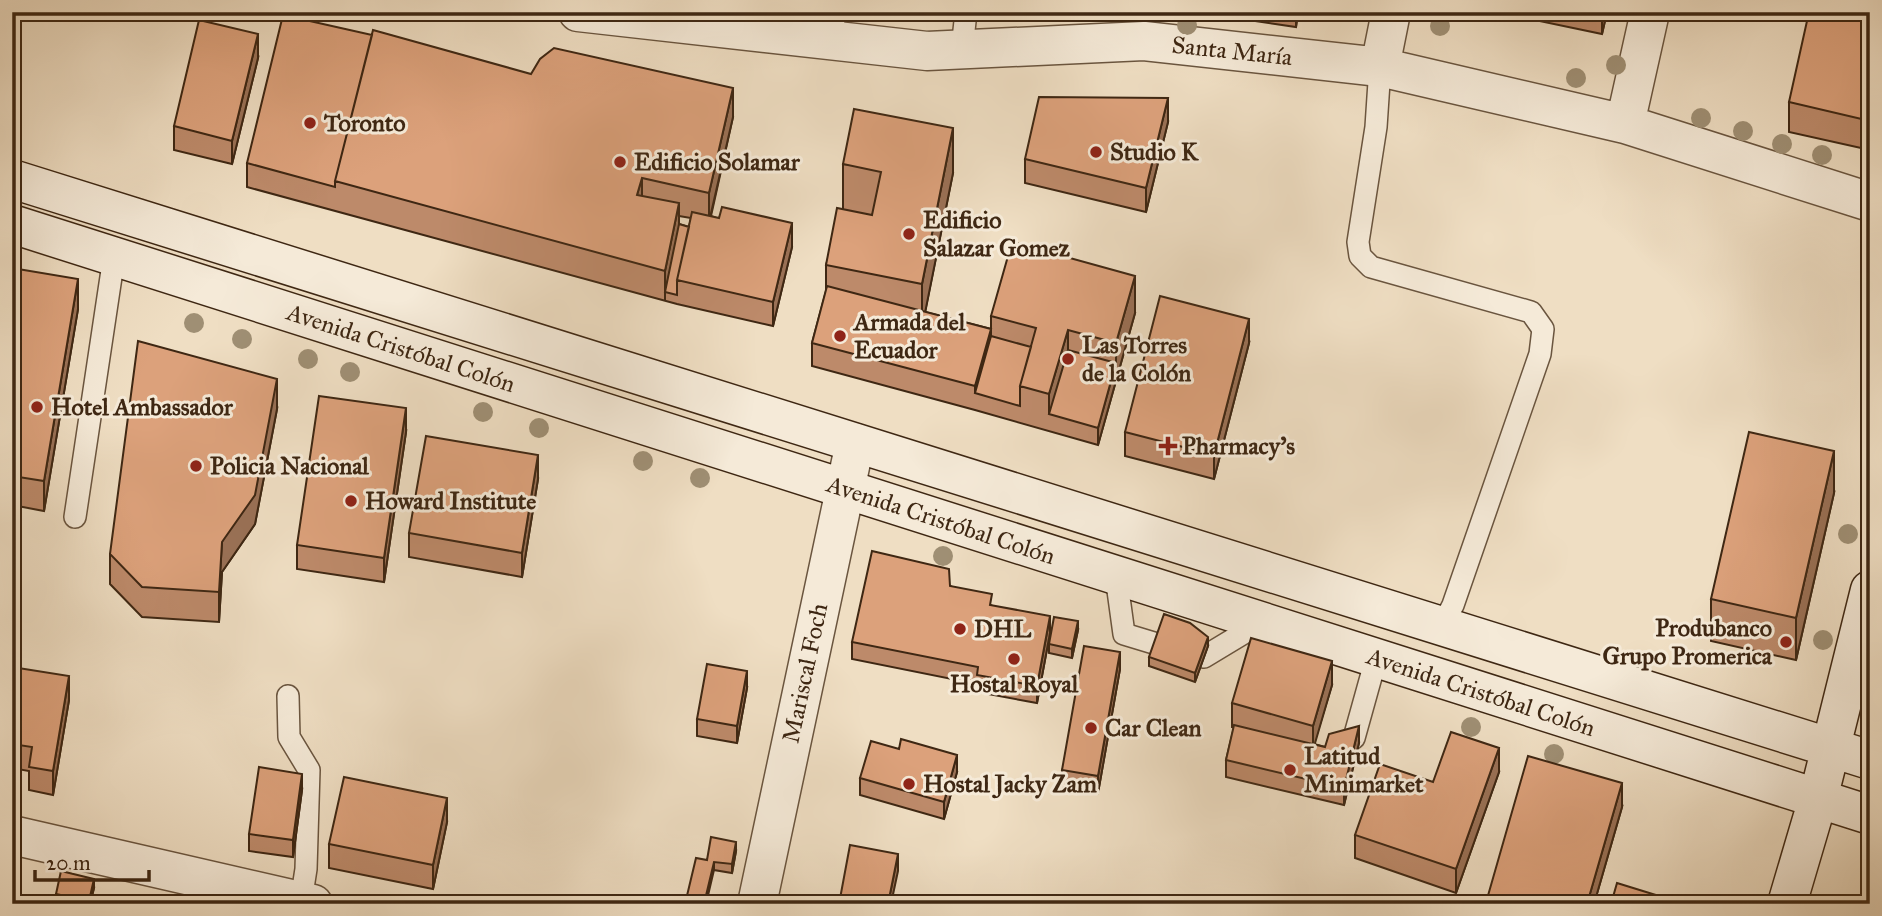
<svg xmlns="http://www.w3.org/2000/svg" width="1882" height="916" font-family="'IM FELL Great Primer',serif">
  <rect width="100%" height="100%" fill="#efdec3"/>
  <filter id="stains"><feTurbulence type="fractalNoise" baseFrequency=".00286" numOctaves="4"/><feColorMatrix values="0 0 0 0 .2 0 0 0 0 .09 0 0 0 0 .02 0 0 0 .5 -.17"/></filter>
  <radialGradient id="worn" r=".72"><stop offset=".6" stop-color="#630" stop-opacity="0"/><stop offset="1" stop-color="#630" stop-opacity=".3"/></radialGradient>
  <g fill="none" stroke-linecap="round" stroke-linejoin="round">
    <defs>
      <path id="lane" d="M829 40 836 12
        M962 49 966 12
        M1380 67 1376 127 1358 242 1360 256 1371 267 1531 312 1543 329 1540 354 1453 605 1442 626
        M75 517 114 257
        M1116 576 1124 634 1157 644
        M1204 657 1262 622
        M288 696 289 737 309 770 306 869 301 901
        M1354 738 1376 659"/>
      <path id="street" d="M578 12 927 51 1144 41 1380 67 1625 124 1870 202
        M1380 67 1391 12
        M1625 124 1650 12
        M12 835 313 904
        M757 904 855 443"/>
      <path id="secondary" d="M12 179 1870 760
        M12 224 1870 815
        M1787 904 1818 799 1870 590"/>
    </defs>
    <use href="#lane" stroke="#6a553f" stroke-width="24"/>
    <use href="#street" stroke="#6a553f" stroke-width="41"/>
    <use href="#secondary" stroke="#3e2713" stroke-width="41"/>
    <use href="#lane" stroke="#f5ead8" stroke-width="21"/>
    <use href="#street" stroke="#f5ead8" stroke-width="38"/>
    <use href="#secondary" stroke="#f5ead8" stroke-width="38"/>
  </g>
  <g fill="#9f8f74">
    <circle cx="1187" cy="25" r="10"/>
    <circle cx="1440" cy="26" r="10"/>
    <circle cx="1616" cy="65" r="10"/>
    <circle cx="1576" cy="78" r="10"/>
    <circle cx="1701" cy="118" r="10"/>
    <circle cx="1743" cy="131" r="10"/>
    <circle cx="1782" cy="144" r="10"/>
    <circle cx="1822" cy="155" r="10"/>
    <circle cx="194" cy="323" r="10"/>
    <circle cx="242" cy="339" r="10"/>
    <circle cx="308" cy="359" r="10"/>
    <circle cx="350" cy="372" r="10"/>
    <circle cx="483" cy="412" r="10"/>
    <circle cx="539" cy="428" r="10"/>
    <circle cx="643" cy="461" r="10"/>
    <circle cx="700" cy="478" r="10"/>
    <circle cx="1848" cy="534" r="10"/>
    <circle cx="943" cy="556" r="10"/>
    <circle cx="1823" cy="640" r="10"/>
    <circle cx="1471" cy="727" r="10"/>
    <circle cx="1554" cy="754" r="10"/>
  </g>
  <path fill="#bd8a6a" stroke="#3e2713" stroke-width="2" fill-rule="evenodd" d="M1213 12H1298L1296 27 1215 15Z
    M1497 12H1607L1602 34Z
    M1870 12V150L1789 132V102Z
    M258 58 232 164 174 150V126Z
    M531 74 733 117 711 216 792 247 773 326 677 304 247 187V163ZM679 216 691 218 689 227 679 224Z
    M1168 122 1146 212 1025 183V159Z
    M843 164 953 173 925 312 991 329V316L1135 313 1098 445 975 410 812 366V343L826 291V265L843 209Z
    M12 268 78 309 44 511 12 505Z
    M1249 343 1214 479 1125 456V432Z
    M277 409 255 524 222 572 219 622 142 617 110 584V554Z
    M406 432 384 582 297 569V545Z
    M538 479 522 577 409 557V533Z
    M1834 493 1796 660 1711 641V599Z
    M950 586 1050 633 1037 703 977 692V684L852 659V642Z
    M1078 630 1072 658 1049 653V644Z
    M1208 646 1195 682 1149 666V657Z
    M12 667 69 700 53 795 29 790V771L12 768Z
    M1120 669 1098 793 1062 787V770Z
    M1332 685 1314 744 1325 747 1359 743 1344 805 1226 777V760L1234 727H1232V703Z
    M747 688 737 743 697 736V719Z
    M957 772 944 819 860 795V778Z
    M1499 772 1456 893 1355 858V835L1433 782Z
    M302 790 293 857 249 851V834Z
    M1622 807 1594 904H1487V899Z
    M447 822 433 889 329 868V844Z
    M736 851 732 873 714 870 707 860Z
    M94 888 90 904 56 903V894Z"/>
  <path fill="#9a7156" stroke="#3e2713" stroke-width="2" d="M12 12H15L12 28Z
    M1296 12H1298L1296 27Z
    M1602 12H1607L1602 34Z
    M258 34V58L232 164V141Z
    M733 88V117L709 222V193Z
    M1168 98V122L1146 212V188Z
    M953 128V173L922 328V284Z
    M642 178V207L637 195Z
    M679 203V233L665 292V301V271Z
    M792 223V247L773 326V302Z
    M1135 276V313L1098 445V428L1116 363V343Z
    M78 279V309L44 511V481Z
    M1249 319V343L1214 479V455Z
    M991 329V353L975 393V386Z
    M1068 330V367L1049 414V394Z
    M277 379V409L255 524 222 572 219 622V592L222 542Z
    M406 408V432L384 582V558Z
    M1834 451V493L1796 660V618Z
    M538 455V479L522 577V553Z
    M1050 616V633L1037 703V686Z
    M1078 621V630L1072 658V649Z
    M1208 637V646L1195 682V673Z
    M1120 652V669L1098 793V776Z
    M1332 661V685L1313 750V726Z
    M747 671V688L737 743V726Z
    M69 676V700L53 795V771Z
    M1359 726V743L1344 805V788Z
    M1499 748V772L1456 893V869Z
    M957 755V772L944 819V802Z
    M302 774V790L293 857V840Z
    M1622 783V807L1594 904H1587Z
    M447 798V822L433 889V865Z
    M736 842V851L732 873V864Z
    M898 854V871L891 904H888Z
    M714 862V870L706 904H704Z
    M94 879V888L90 904H89Z"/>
  <path fill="#dca17b" stroke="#3e2713" stroke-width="2" d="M1809 12H1870V121L1789 102Z
    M283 15 372 35 335 181V187L247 163Z
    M199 20 258 34 232 141 174 126Z
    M373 30 531 74 540 59 554 48 733 88 709 193 642 178 637 195 679 203 665 271 335 181Z
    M1039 97 1168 98 1146 188 1025 159Z
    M854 109 953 128 922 284 826 265 837 208 872 215 881 172 843 164Z
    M722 207 792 223 773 302 677 280 692 212 719 218Z
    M679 224 689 227 677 280V295L665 292Z
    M1012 242 1135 276 1116 343 1068 330 1049 394 1020 386 1036 328 991 316Z
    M12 268 78 279 44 481 12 476Z
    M827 286 991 329 975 386 812 343Z
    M1160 296 1249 319 1214 455 1125 432Z
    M991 336 1031 347 1020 386V406L975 393Z
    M138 341 277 379 255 495 222 542 219 592 142 587 110 554Z
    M1068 350 1116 363 1098 428 1049 414Z
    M319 396 406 408 384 558 297 545Z
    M1749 432 1834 451 1796 618 1711 599Z
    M426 436 538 455 522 553 409 533Z
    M872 551 949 569 950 586 992 594 990 605 1050 616 1037 686 977 675 978 667 852 642Z
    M1164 614 1190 623 1208 637 1195 673 1149 657Z
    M1054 617 1078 621 1072 649 1049 644Z
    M1251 638 1332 661 1313 726 1232 703Z
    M1084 646 1120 652 1098 776 1062 770Z
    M707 664 747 671 737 726 697 719Z
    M12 667 69 676 53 771 29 767 32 747 12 744Z
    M1234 725 1325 747 1329 734 1359 726 1344 788 1226 760Z
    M1451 732 1499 748 1456 869 1355 835 1380 764 1433 782Z
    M901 739 957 755 944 802 860 778 871 741 899 749Z
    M1528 756 1622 783 1587 904H1502L1487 899Z
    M259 767 302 774 293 840 249 834Z
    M344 777 447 798 433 865 329 844Z
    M711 837 736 842 732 864 714 862 704 904H685L696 858 707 860Z
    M850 845 898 854 888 904H839Z
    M61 871 94 879 89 901 56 894Z
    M1617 883 1685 904H1611Z
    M1867 896 1870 897V904H1865Z"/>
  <g fill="#8f2418" stroke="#f5ead8" stroke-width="2.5">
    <circle cx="310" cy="123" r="7"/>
    <circle cx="1096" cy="152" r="7"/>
    <circle cx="620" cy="162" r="7"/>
    <circle cx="909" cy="234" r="7"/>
    <circle cx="840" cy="336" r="7"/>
    <circle cx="1068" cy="359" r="7"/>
    <circle cx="37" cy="407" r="7"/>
    <path d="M1164.5 435.5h7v7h7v7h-7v7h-7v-7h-7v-7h7z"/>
    <circle cx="196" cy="466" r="7"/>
    <circle cx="351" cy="501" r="7"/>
    <circle cx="960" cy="629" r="7"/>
    <circle cx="1786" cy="642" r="7"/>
    <circle cx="1014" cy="659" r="7"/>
    <circle cx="1091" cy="728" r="7"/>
    <circle cx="1290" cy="770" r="7"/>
    <circle cx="909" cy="784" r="7"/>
  </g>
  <g text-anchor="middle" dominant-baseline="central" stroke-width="6" stroke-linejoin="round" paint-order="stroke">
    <g font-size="24" fill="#3e2713" stroke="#f5ead8">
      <text transform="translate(1232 51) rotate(6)">Santa María</text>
      <text transform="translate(401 348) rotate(18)">Avenida Cristóbal Colón</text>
      <text transform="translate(941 520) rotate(18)">Avenida Cristóbal Colón</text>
      <text transform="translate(805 673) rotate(-78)">Mariscal Foch</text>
      <text transform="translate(1481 692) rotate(18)">Avenida Cristóbal Colón</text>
    </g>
    <g font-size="24" font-weight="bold" fill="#3e2713" stroke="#f5ead8" text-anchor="start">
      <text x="324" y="123">Toronto</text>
      <text x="1110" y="152">Studio K</text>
      <text x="634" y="162">Edificio Solamar</text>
      <text x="923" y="220">Edificio<tspan x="923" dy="28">Salazar Gomez</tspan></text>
      <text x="854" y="322">Armada del<tspan x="854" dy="28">Ecuador</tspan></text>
      <text x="1082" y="345">Las Torres<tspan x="1082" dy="28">de la Colón</tspan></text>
      <text x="51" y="407">Hotel Ambassador</text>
      <text x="1182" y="446">Pharmacy's</text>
      <text x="210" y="466">Policia Nacional</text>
      <text x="365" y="501">Howard Institute</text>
      <text x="1772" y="628" text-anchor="end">Produbanco<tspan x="1772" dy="28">Grupo Promerica</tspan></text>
      <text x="974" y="629">DHL</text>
      <text x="1014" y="684" text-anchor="middle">Hostal Royal</text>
      <text x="1105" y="728">Car Clean</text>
      <text x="1304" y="756">Latitud<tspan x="1304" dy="28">Minimarket</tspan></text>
      <text x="923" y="784">Hostal Jacky Zam</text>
    </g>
  </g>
  <rect width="1882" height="916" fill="none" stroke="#efdec3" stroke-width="42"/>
  <rect x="14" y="14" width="1854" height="888" fill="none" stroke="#3e2713" stroke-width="3.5"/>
  <rect x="21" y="21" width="1840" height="874" fill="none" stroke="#3e2713" stroke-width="2"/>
  <path d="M35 870v10h114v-10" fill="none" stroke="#3e2713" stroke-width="3.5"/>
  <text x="46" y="870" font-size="21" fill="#3e2713" stroke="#f5ead8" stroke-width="5" paint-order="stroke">20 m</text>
  <rect width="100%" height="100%" filter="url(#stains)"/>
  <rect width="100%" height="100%" fill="url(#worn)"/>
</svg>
